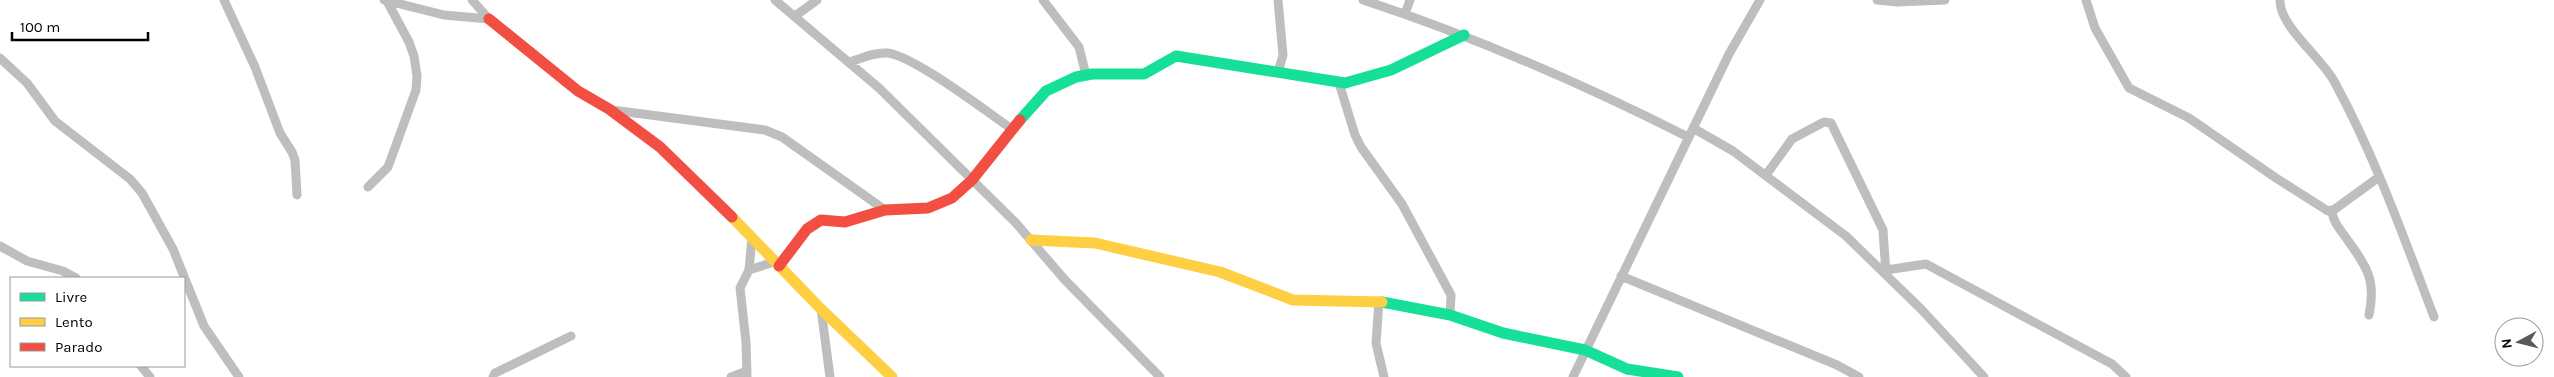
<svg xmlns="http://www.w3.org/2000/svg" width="2554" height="377" font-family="Karla,sans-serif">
  <rect width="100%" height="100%" fill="#fff"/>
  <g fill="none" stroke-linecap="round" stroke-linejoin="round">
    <path stroke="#bebebe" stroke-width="9" d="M224 0 255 67 280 133 292 152 295 160 297 195
      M384 0 444 15 489 19 472 0
      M775 0 879 88 1015 222 1065 280 1160 377
      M1043 0 1079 47 1086 75
      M1278 0 1283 55 1278 72
      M1363 0C1476 37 1583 84 1688 137
      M1877 0 1897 2 1945 0
      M2086 0 2095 28 2129 88 2189 118 2276 178 2328 211 2335 209 2379 177
      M2280 0C2279 26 2321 57 2334 81 2375 156 2404 238 2434 317
      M1405 14 1410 0
      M795 16 817 0
      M0 58 27 83 55 121 130 179 142 193 173 249 204 326 239 377
      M850 62C862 58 874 52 887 53 913 55 987 112 1012 129
      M1339 83 1355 135 1361 147 1402 204 1451 295 1450 315
      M612 110 765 130 782 137 885 210
      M1693 128 1733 151 1846 236 1921 309 1984 377
      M1766 175 1792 139 1824 122 1831 123 1883 230 1886 274
      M368 187 388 167 416 90 417 76 414 56 409 42 387 1
      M2332 211C2333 221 2338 227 2344 235 2365 265 2377 277 2369 315
      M0 246 27 261 63 271 76 278
      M749 270 774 262
      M1886 270 1926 264 2112 364 2126 377
      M1621 276 1837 365 1859 377
      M1379 301 1376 343 1384 377
      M821 309 830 377
      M141 366 150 377
      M493 377 495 373 571 336
      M731 377 747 371
      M747 377 746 342 740 288 749 270 752 238
      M1573 377 1729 54 1760 0"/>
    <path stroke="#16e098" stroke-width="11" d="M1020 120 1046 91 1076 77 1092 74H1144L1176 56 1345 83 1391 70 1464 35
      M1382 302 1450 315 1503 333 1585 350 1627 369 1678 377"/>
    <path stroke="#ffcf43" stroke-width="11" d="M732 217 821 309 892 377
      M1031 240 1095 243 1220 272 1293 300 1382 302"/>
    <path stroke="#f24e42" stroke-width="11" d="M489 19 578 91 609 109 660 147 732 217
      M779 266 807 229 821 220 845 222 885 210 928 208 952 198 972 180 1020 120"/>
  </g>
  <rect x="10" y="277" width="175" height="90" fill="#ffffff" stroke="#999999"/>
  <rect x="20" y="293" width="25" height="8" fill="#16e098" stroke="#999999"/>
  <text x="55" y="302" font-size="15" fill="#000000">Livre</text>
  <rect x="20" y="318" width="25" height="8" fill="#ffcf43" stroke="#999999"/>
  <text x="55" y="327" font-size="15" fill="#000000">Lento</text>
  <rect x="20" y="343" width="25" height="8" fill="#f24e42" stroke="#999999"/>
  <text x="55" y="352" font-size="15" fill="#000000">Parado</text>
  <g transform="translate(2519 342) rotate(263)"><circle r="24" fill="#ffffff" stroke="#999999"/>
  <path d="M0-4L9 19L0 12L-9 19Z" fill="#595959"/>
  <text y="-8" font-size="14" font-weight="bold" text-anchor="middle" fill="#000000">N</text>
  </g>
  <path d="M12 32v8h136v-8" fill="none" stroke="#000000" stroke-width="2.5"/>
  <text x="20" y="32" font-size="15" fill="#000000" stroke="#ffffff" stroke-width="4" paint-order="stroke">100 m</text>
</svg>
